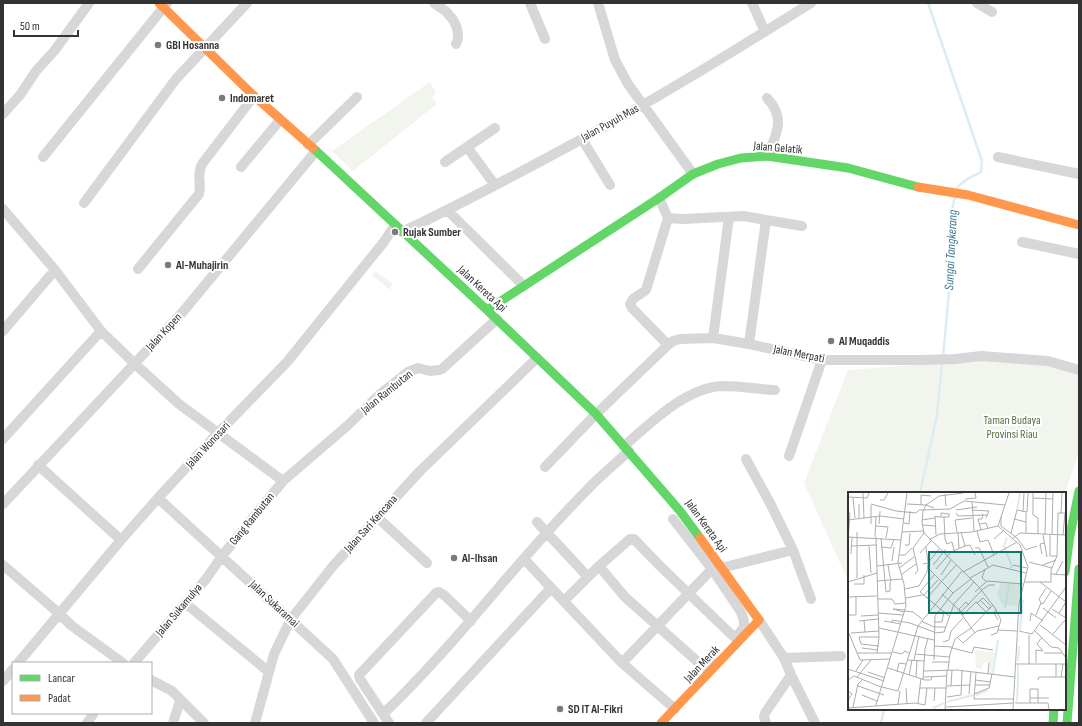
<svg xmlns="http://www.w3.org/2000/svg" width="1082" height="726" font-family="'Sofia Sans Condensed',sans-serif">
  <rect width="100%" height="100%" fill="#fff"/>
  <path fill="#f1f5ed" d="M430 82 436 93 432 98 437 104 353 171 332 151Z
    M375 271 382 277 383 276 393 284 390 288 391 289 390 290 372 275Z
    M970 361H1026L1079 372V452L1065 493H849V583L804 483 848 370Z"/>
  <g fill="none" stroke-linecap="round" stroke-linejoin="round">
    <path stroke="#ddebf3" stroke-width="2.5" d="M928 3 982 161 981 172C972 177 964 179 957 188
      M943 357 951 271V215L955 196
      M920 493 937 415 942 362
      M881 723 884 709"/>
    <path stroke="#d7d7d7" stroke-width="10" d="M434 3C439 7 446 10 449 15 456 22 461 35 456 44
      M530 3 545 39
      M598 3 615 60 628 84 693 174
      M752 3 765 32
      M977 3 992 12
      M3 114 20 95 36 71 55 50 89 3
      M582 139 610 185
      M308 145 357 97
      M467 147 495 185
      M767 156C777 134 786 118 767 98
      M43 157 167 3
      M998 157 1079 174
      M445 162 495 128
      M241 167 280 120
      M659 198 668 218 646 290 633 299 630 304 632 308 668 345
      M84 203 176 79 247 3
      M3 209 55 270 101 331 135 364 179 404 283 481
      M447 210 524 286
      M668 218 683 219 743 216 802 226
      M402 232C463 203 523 171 582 139 660 97 735 50 811 3
      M1022 242 1079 254
      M138 269 199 194C202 183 196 176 202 164L254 96
      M3 331 55 270
      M713 338 729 217
      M749 344 766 220
      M3 439 101 331
      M624 446C651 423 686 387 723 386 740 386 758 389 775 390
      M789 456 822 360
      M746 459 771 505 793 550
      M38 465 121 540
      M545 467 596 414 668 345 673 341 680 339 713 338 749 344 822 360H923L955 359 981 356 1048 361 1079 370
      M158 498 333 659 374 723
      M3 504 181 314 316 151
      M377 517 427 563
      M673 519 712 569 741 612 744 621V627L737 636
      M537 522 588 577
      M524 559 622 663 675 709
      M3 565 54 609 72 626 123 663
      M599 566 625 597 707 670 713 663
      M721 568 793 550 811 599
      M564 601 599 566 630 539H634L659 565 735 638
      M185 603 269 672
      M759 620 784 658 791 675 815 723
      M784 658 841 656
      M18 663 121 540 158 498 218 433 287 362 383 243 395 225
      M134 663 206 579 222 556 283 481 347 426 378 396 408 372 418 368 430 371 439 370 442 369 497 319
      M622 663 712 569
      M151 680 172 691 204 723
      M3 681 13 669
      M383 714C456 645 515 562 587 490 600 476 615 464 629 451
      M87 723 94 713
      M173 723 180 701
      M255 723 274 654 291 619 333 566 420 471 537 358
      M389 723 360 679 359 675 436 593 439 592 444 595 471 621
      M426 723 551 588
      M766 723 764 717 765 713 791 675"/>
    <path stroke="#63d668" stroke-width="9" d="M313 148 487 310 596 414 680 511 700 538
      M487 310 659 198 693 174 718 164 741 158 767 156 848 168 918 187
      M1065 572 1070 535 1079 491
      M1053 723 1054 709
      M1067 723 1079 569"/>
    <path stroke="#ff974d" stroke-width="9" d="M159 3 254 96 313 148
      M918 187 968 195 1079 225
      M661 723 759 620 700 538"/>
  </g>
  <g fill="#7a7a7a" stroke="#fff" stroke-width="1.5">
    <circle cx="158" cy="45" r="4"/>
    <circle cx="222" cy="98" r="4"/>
    <circle cx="395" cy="232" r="4"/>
    <circle cx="168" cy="265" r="4"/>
    <circle cx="831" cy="341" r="4"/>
    <circle cx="454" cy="558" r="4"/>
    <circle cx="560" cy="709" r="4"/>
  </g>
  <g text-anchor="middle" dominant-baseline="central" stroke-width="4" stroke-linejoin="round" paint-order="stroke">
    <g font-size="12" font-weight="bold" fill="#333" stroke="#fff" text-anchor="start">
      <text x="166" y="45">GBI Hosanna</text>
      <text x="230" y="98">Indomaret</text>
      <text x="403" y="232">Rujak Sumber</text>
      <text x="176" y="265">Al-Muhajirin</text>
      <text x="839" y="341">Al Muqaddis</text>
      <text x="462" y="558">Al-Ihsan</text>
      <text x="568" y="709">SD IT Al-Fikri</text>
    </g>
    <g font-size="12" fill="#333" stroke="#fff">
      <text transform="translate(610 123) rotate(-29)">Jalan Puyuh Mas</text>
      <text transform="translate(778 148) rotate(5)">Jalan Gelatik</text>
      <text transform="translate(482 289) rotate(43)">Jalan Kereta Api</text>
      <text transform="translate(164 332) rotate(-47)">Jalan Kopen</text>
      <text transform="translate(799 354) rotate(11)">Jalan Merpati</text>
      <text transform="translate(387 392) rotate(-39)">Jalan Rambutan</text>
      <text transform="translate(208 445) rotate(-47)">Jalan Wonosari</text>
      <text transform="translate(252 519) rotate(-51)">Gang Rambutan</text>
      <text transform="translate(371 524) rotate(-48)">Jalan Sari Kencana</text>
      <text transform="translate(706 526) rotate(54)">Jalan Kereta Api</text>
      <text transform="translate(274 604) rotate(43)">Jalan Sukaramai</text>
      <text transform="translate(179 610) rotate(-50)">Jalan Sukamulya</text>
      <text transform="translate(702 664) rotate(-47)">Jalan Merak</text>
    </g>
    <g font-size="12" fill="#56703f" stroke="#fff">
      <text x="1012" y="420">Taman Budaya<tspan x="1012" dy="14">Provinsi Riau</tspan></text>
    </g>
    <g font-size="13" font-style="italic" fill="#3f7597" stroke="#fff">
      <text transform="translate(951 250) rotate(-87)">Sungai Tangkerang</text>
    </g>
  </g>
  <g transform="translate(848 492)">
    <rect width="218" height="218" fill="#fff"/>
    <path d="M153 91 174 92 169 114 154 113 149 101ZM127 158 148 161 145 182 141 181 142 169 135 171 134 177 128 176Z" fill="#f1f5ed"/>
    <path fill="none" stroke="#ddebf3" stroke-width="2" d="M169 18 172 1M159 45 156 54 164 74 162 76M157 116 161 93M172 138 175 108M170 169 171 154M145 182 150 148M170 188V173M128 203 140 198M169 209 170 188M99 210 125 203M85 216 96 211"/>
    <path fill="none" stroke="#adadad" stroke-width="1" d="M15 1 16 26M161 1 150 34 172 53 180 75 171 111 165 217M185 1V23L190 26V42M97 2 98 14M0 5 19 6 21 1M5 6 7 26M185 6 205 7M117 7 128 6 127 1M32 8H36L40 1M124 9 126 39M11 12V26M23 12 48 19 68 21 71 18 102 17 116 9 157 13M59 12 78 13 91 4 115 1M23 13V32M73 13V3L83 4M86 16 78 13 75 19 74 30 76 41 131 95 147 116 153 128 149 141 143 143M108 18 129 15M124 18 141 19 138 26M0 20 2 21 0 49M175 20 176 1M178 20V41M108 21 110 24 139 23M213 21 214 1M96 25 97 47 99 52 104 50 106 58M153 25V34L169 46 177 57M166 27 178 30M0 28 32 24 56 27M74 28 87 26M56 31 61 32 62 19M31 32 32 19M132 32 138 31 140 37M74 33 87 34M28 34 40 35 38 46M133 38 130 27H134L135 22M129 39 132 50 140 48 146 63M9 40V86M54 40 76 39M109 40 107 28 124 26M110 40 111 56M113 40 117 54M163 41 169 18 179 20 180 1M88 43 87 24 90 25H101V22L93 21V25M195 43 199 65M197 43 198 1M202 43V64H209M204 43 205 1M215 43 217 21M0 45 53 48M27 45 28 25M28 45 31 145 29 161M33 46 38 100 42 99V90M165 46 172 41 218 43M146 47 155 39M81 48 92 42 124 40 150 34M57 53H61L62 41M3 54 28 53M21 54 23 81M33 55 43 56 46 47M78 55 80 71M127 56H131L140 75M177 58 189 54M72 61 83 49M3 62 4 45M194 62 192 52 197 51M51 63H57L64 56M44 69 46 55M181 70 204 76M75 72 80 71 91 57M40 73 43 90M85 73 98 57M165 73 179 76M195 73 208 68M29 74 54 71M51 76 66 65M80 76 105 101M88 77 103 60 117 54 122 53 127 63M137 77 134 86 138 89M115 80 169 50M54 82 68 72M67 82 70 78 65 56 76 41M203 82 218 83M208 82 215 69M86 83 72 100 102 125M93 83 103 68M122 86 145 73 178 81M29 89 55 87M0 90 29 81M177 90H203V78L209 64 210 21H218M192 90 218 110M6 92H16V83M57 97 71 94 79 80 80 71M134 98 141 93H147M127 100 139 89 175 92M94 102 109 116 127 141M75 104 90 88M0 105 29 104M58 106 74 103M79 106 108 73M29 107H44L47 112 58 111M132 108 141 117 142 115M128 110 138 120M129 111 135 106 143 114M193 111 191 107 198 96M193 111 195 112 203 99M121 113 118 110 111 117 115 123 128 110M195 116 208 126M148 117 146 121 150 128M204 117 218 126M57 119 65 120 74 127M56 120 45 117 57 118M113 120 134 98M30 121 55 123M211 121 218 110M0 123H8V104M188 123 193 111M13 124 30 123M16 128 17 140M11 129 30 127M36 129 53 132M73 129 86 135H98M182 129 183 121 195 129M44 130V128L62 131 86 140M86 130H94L96 119M192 133 218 153M31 136 86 148M150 138 169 139M0 139 12 168 42 167M171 139 184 142 218 95M187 139 203 155 211 156 218 166M3 141 31 139M86 141 96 140 106 112 126 90M205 142 218 127M109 145 115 151 129 139 151 134M194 145 189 152 195 159M95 150 101 148 103 139 115 126M31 154 13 152 11 145H31M86 154 104 155M14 156 30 158M104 156 124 161 126 155 145 158M45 160 54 162 57 159 61 161M9 161H44M196 161H214M67 162 101 165M59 168 76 169M66 168 71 144M86 168 87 124 105 101 123 87M84 170H101M188 171V158L195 159M168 172H218M181 172V143M208 172V185M40 176 77 188H83L84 185M0 177 36 189M100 178 102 162 107 147 123 136 145 113M8 179 15 168M76 179 109 178 167 185M20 180 37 186M49 180 51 171 58 172M128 180 126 207H166M140 182 141 170M61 183 64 168M9 185 23 168M68 185 69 168M75 185 99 184M213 185 215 172M75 187 77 157 80 146M0 188 6 184 33 195M127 188 143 190M190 188 191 185H218M127 193H142M10 194 36 203M99 194 122 193M103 194 104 178M34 195 50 199 70 134 114 79M58 196 59 212M72 196H99M0 199 4 202 0 208M121 202 123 180M126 202 141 196 144 182M14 203 29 209M99 205 113 203 114 179M182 206H201M86 209 87 196M70 211 73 186M167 211H200L201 217M182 211V197H190V211M50 212 52 199M28 213 58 114 56 92 50 71 59 1M5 215 10 192 14 188M98 215 166 211M0 216 67 211 77 213 79 196M97 217 99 178"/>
    <path fill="#0f766e" fill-opacity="0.15" stroke="#0f766e" stroke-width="2" d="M81 60H173V121H81Z"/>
    <rect width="218" height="218" fill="none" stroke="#333" stroke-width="2"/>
  </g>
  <rect width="1082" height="726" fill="none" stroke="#333333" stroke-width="8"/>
  <rect x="12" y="662" width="140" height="52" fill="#ffffff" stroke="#adadad"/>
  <rect x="20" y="675" width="20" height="6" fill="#63d668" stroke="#adadad"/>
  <text x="48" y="682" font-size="12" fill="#333333">Lancar</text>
  <rect x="20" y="695" width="20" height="6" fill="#ff974d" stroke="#adadad"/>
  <text x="48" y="702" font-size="12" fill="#333333">Padat</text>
  <path d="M14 30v6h64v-6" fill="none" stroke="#333333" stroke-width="2"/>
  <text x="20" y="30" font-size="12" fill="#333333" stroke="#ffffff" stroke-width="3" paint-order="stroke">50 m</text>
</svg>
